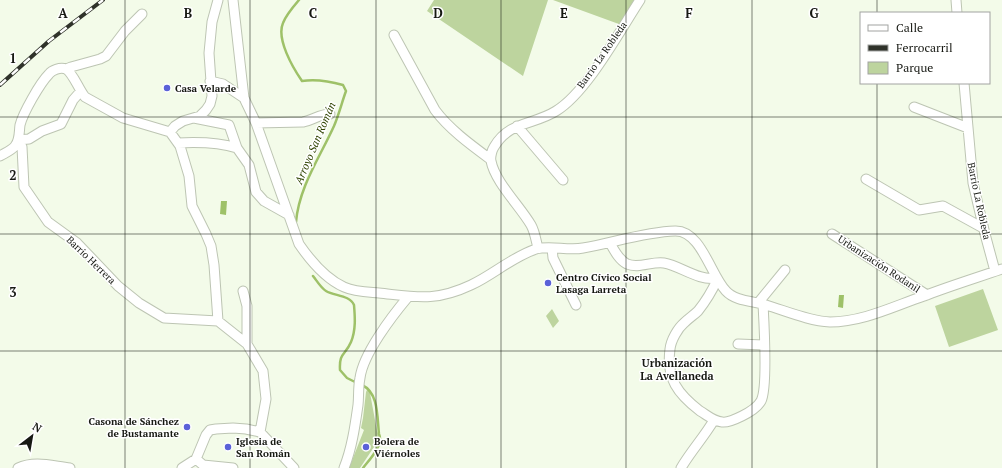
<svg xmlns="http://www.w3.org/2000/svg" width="1002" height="468" font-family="'PT Serif',serif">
  <rect width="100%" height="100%" fill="#f3fbe9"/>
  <path fill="#bdd49e" d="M434 0H548L523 76 427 11Z
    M553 0H643L627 27Z
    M983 289 998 330 949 347 935 306Z
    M552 309 559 321 553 328 546 316Z
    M367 390 369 391 370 393 377 431 380 438 360 468H349L364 430 361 428 363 418 366 392Z"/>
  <path fill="#9ec168" d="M221 201H227L226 215 220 214Z
    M839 295H844L843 308 838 307Z"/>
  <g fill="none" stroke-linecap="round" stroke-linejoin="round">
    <path stroke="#9ec168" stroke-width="2.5" d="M296 222C299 187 320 157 334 126 339 114 342 102 346 91L343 85C329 81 316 79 302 81 293 68 276 39 283 23 286 15 293 7 299 0
      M313 276C317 281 321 288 326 291 334 296 350 295 354 305 355 317 356 330 351 342 345 356 339 352 340 370L347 378 357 383
      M362 385C379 393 377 417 379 434 384 445 369 460 363 468"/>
    <defs>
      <path id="street" d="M233 0 244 98 256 123 299 244C310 260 326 279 344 287 355 292 367 292 379 293 416 297 435 302 471 285 493 275 512 257 536 249 550 245 568 251 583 248 613 243 644 232 675 231 701 230 711 276 726 291 735 301 753 301 766 305 786 311 809 321 830 322 863 322 894 306 924 296 950 286 976 278 1002 269
        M956 0 957 13
        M394 35 435 110C449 129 471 145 490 159
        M66 69 71 67 100 59 106 56 125 31 142 14
        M210 81 223 84 244 98
        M964 83 973 183 985 234 995 271
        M80 92 73 100 61 124 42 131 29 139 18 140 22 147 24 187 48 222 77 243 118 286 139 303 164 318 218 321
        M914 107 968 128
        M194 118 229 125 237 148 249 165 256 192 264 201 289 215
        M256 123 303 122C313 120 320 114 330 114
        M517 126 563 180
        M170 132 180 146 189 176 192 206 206 234 211 246 214 265 218 321 247 344 263 371 266 399 260 432
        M178 143C198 142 218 142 237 148
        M0 156C5 153 12 150 15 146 20 140 19 132 20 125 23 113 40 83 49 74 52 70 60 67 66 69 73 73 79 90 85 97L123 118 170 132 175 126 183 121 200 116 206 110 210 104 212 96 209 53 212 22 218 0
        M866 179 919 210 943 206 983 228
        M832 234 927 295
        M610 243C614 250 619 260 627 264 639 269 652 261 664 263 681 266 698 281 716 278
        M538 248C536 241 535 232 531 225 520 206 495 182 491 161 490 157 492 150 494 147 509 121 534 125 556 111 587 92 619 32 640 0
        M552 248 553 258 576 305
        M717 280C712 291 706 301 698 311 694 315 689 318 684 323 678 328 671 340 670 349 666 379 678 394 700 411 707 415 713 421 722 422 728 423 736 419 742 416 748 413 757 408 761 401 768 388 764 323 763 304
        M243 291 247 306V344
        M758 303 785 270
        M738 344 764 345
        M196 459 203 465 233 468
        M18 468C35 460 52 466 70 468
        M182 468 196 459 206 435 210 430 216 429 233 428 246 429 260 432 294 468
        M344 468C352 448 355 426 358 405 359 396 358 387 360 378 363 354 392 316 408 297
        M681 468C691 451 704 437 714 420"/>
    </defs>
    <use href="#street" stroke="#bdc5b3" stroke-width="11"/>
    <use href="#street" stroke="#fff" stroke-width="9"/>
    <defs>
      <path id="rail" d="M0 85 49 41 103 0"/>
    </defs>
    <use href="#rail" stroke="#2f322a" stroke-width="4"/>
    <use href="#rail" stroke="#fff" stroke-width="2.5" stroke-dasharray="8" stroke-linecap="butt"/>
  </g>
  <path fill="none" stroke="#171913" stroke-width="1" stroke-opacity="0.55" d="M125 0V468M250 0V468M376 0V468M501 0V468M626 0V468M752 0V468M877 0V13M877 83V468M0 117H1002M0 234H1002M0 351H1002"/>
  <g fill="#5a61d8" stroke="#fff" stroke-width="1.5">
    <circle cx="167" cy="88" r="4"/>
    <circle cx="548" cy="283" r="4"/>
    <circle cx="187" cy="427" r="4"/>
    <circle cx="228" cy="447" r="4"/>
    <circle cx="366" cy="447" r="4"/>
  </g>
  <g text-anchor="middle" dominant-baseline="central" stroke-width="3" stroke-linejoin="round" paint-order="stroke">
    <g font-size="10" fill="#171913" stroke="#fff">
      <text transform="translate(602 55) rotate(-55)">Barrio La Robleda</text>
      <text transform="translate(979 201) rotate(78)">Barrio La Robleda</text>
      <text transform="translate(91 260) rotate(44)">Barrio Herrera</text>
      <text transform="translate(879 264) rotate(33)">Urbanización Rodanil</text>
    </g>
    <g font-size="10" font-weight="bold" fill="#171913" stroke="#fff" text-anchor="start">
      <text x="175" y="88">Casa Velarde</text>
      <text x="556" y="277">Centro Cívico Social<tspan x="556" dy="12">Lasaga Larreta</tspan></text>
      <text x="179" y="421" text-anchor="end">Casona de Sánchez<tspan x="179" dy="12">de Bustamante</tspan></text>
      <text x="236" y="441">Iglesia de<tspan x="236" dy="12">San Román</tspan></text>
      <text x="374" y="441">Bolera de<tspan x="374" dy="12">Viérnoles</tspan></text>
    </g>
    <g font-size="11" font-style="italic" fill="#2f4300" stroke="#fff">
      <text transform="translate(315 143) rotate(-67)">Arroyo San Román</text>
    </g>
    <g font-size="11" font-weight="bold" fill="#171913" stroke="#fff">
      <text x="677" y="363">Urbanización<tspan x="677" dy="13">La Avellaneda</tspan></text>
    </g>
  </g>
  <g font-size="13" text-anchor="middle" font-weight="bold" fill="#171913" stroke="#fff" stroke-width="3" stroke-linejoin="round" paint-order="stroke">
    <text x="63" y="18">A</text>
    <text x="188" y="18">B</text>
    <text x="313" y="18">C</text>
    <text x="438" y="18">D</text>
    <text x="564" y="18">E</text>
    <text x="689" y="18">F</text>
    <text x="814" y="18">G</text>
    <text x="13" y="63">1</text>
    <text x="13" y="180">2</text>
    <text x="13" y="297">3</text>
  </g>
  <rect x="860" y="12" width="130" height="72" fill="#ffffff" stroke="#a2a3a1"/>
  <rect x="868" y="25" width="20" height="6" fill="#ffffff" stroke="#a2a3a1"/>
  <text x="896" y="32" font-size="12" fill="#171913">Calle</text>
  <rect x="868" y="45" width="20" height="6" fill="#2f322a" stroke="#a2a3a1"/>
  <text x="896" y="52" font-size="12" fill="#171913">Ferrocarril</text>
  <rect x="868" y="62" width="20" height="12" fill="#bdd49e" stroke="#a2a3a1"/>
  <text x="896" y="72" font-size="12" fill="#171913">Parque</text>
  <g transform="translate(32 436) rotate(31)" stroke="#ffffff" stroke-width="3" paint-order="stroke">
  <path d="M0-3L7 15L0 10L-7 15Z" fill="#171913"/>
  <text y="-6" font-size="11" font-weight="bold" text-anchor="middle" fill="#171913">N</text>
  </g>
</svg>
